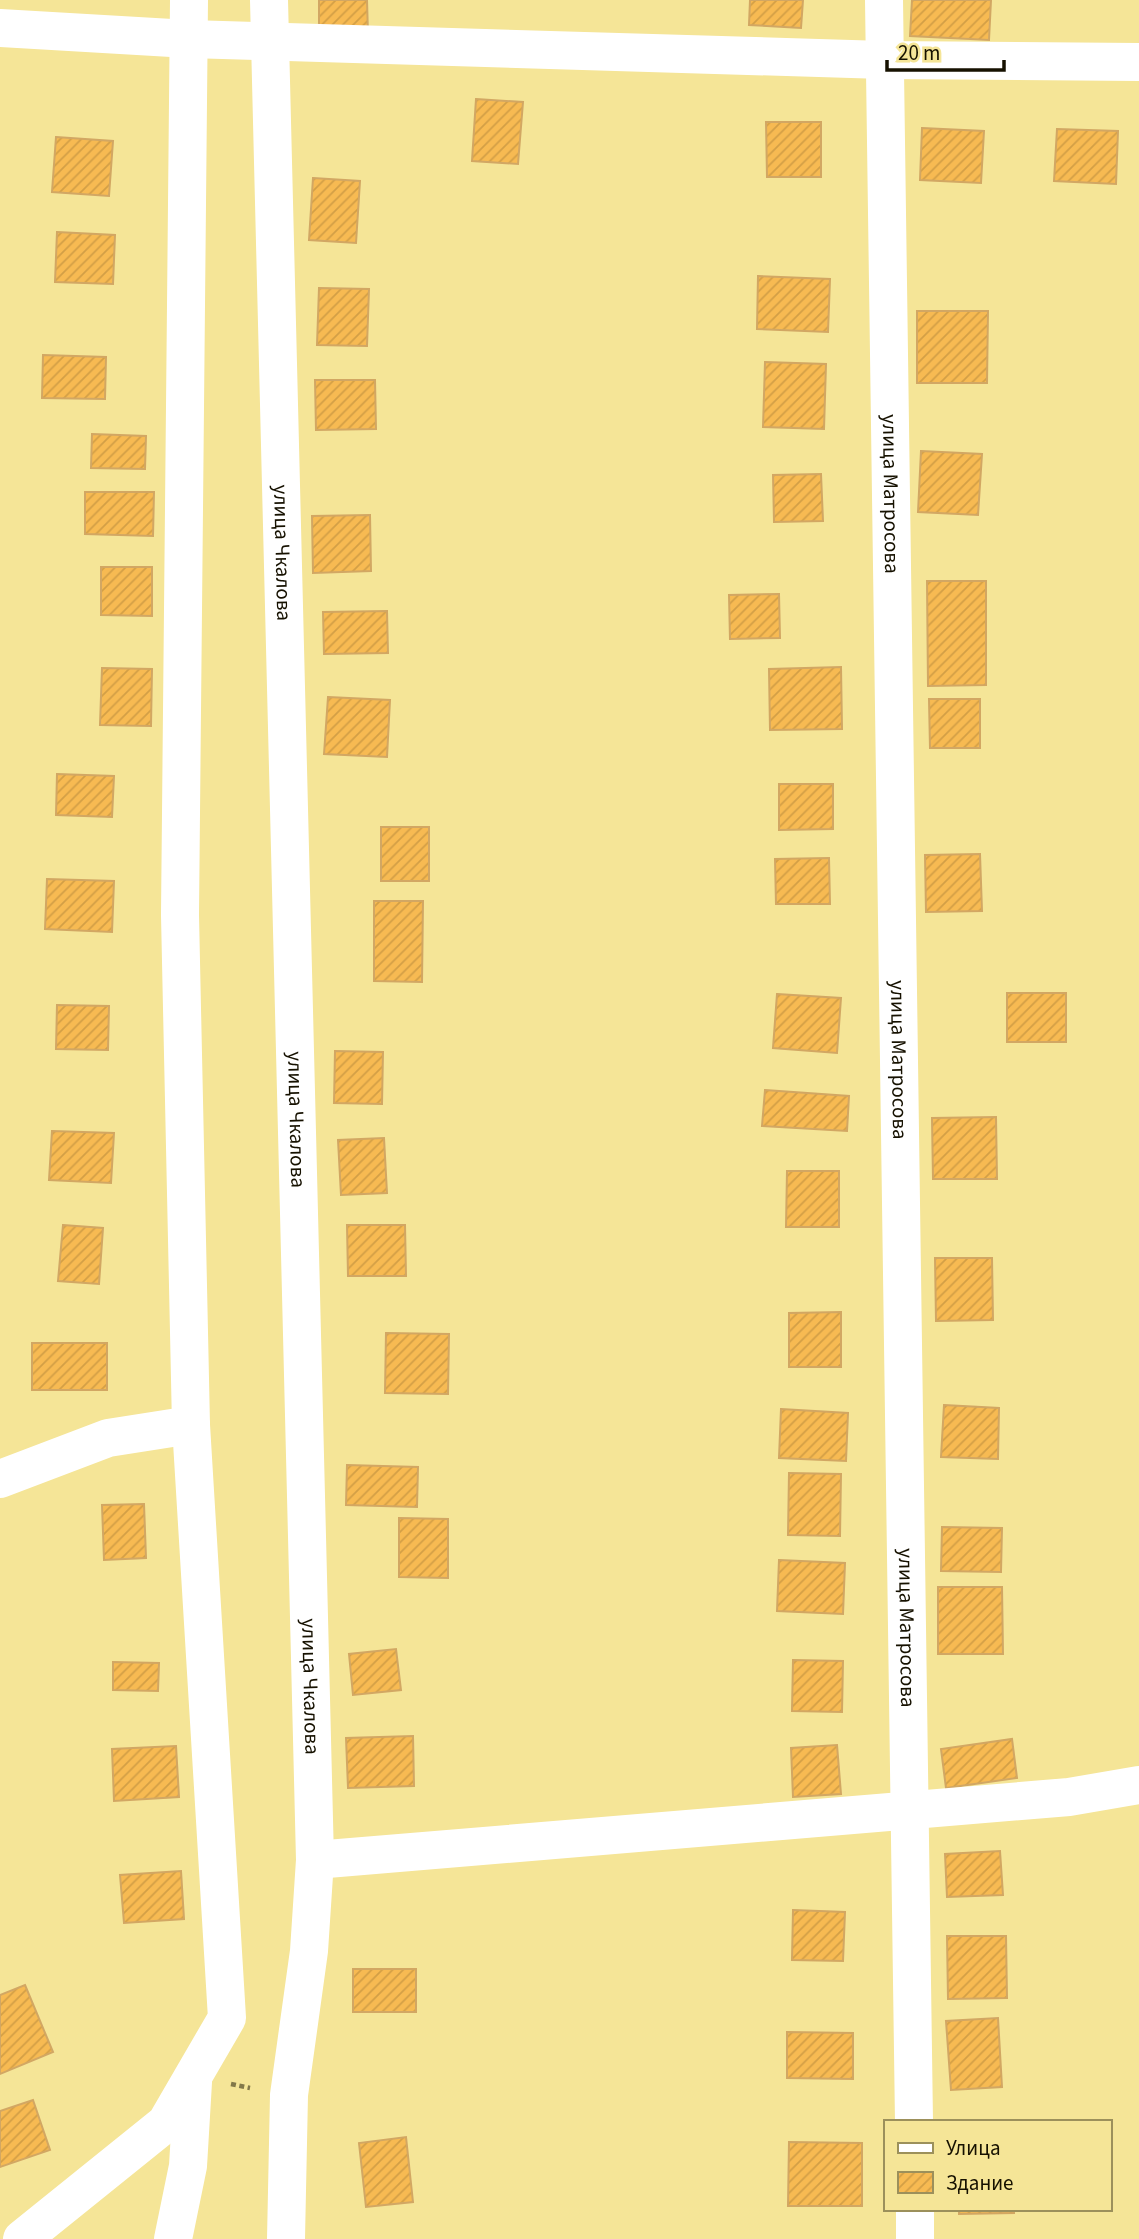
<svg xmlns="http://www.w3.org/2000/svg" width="1139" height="2239" font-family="'Source Sans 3',sans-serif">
  <defs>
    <pattern id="building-hatch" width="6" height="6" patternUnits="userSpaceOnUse" patternTransform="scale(1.75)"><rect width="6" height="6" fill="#f7ba52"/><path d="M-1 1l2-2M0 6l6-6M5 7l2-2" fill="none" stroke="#d39f46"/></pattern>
  </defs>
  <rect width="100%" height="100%" fill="#f5e597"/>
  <path fill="url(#building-hatch)" stroke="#d2a763" stroke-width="2" d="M319 0H367L368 34H319Z
    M750 0H803L801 28 749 25Z
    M912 0H991L989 40 910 36Z
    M476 99 523 102 518 164 472 161Z
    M766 122H821V177H767Z
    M922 128 984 131 981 183 920 180Z
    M1057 129 1118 131 1116 184 1054 181Z
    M56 137 113 141 109 196 52 192Z
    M313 178 360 181 356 243 309 240Z
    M57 232 115 235 113 284 55 282Z
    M758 276 830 279 828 332 757 329Z
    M319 288 369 289 367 346 317 345Z
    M917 311H988L987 383H917Z
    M43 355 106 357 105 399 42 398Z
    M765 362 826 364 824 429 763 427Z
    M315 380H375L376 429 316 430Z
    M92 434 146 436 145 469 91 468Z
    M921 451 982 454 978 515 918 512Z
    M821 474 823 521 774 522 773 475Z
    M85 492H154L153 536 85 534Z
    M370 515 371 571 313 573 312 516Z
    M101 567H152V616L101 615Z
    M927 581H986V685L928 686Z
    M779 594 780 638 730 639 729 595Z
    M387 611 388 653 324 654 323 612Z
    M841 667 842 729 770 730 769 669Z
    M102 668 152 669 151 726 100 725Z
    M328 697 390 700 387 757 324 754Z
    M929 699H980V748H930Z
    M57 774 114 776 112 817 56 815Z
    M779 784H833V829L779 830Z
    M381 827H429V881H381Z
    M980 854 982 911 926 912 925 855Z
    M829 858 830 904H776L775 859Z
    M47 879 114 881 112 932 45 929Z
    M374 901H423L422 982 374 981Z
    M1007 993H1066V1042H1007Z
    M777 994 841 998 837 1053 773 1048Z
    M57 1005 109 1006 108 1050 56 1049Z
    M335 1051 383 1052 382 1104 334 1103Z
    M765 1090 849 1096 847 1131 762 1126Z
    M996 1117 997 1179H933L932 1118Z
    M52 1131 114 1133 111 1183 49 1180Z
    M384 1138 387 1193 341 1195 338 1140Z
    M787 1171H839V1227H786Z
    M63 1225 103 1228 99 1284 58 1281Z
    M347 1225H405L406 1276H348Z
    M935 1258H992L993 1320 936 1321Z
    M841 1312V1367H789V1313Z
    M386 1333 449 1334 448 1394 385 1393Z
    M32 1343H107V1390H32Z
    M944 1405 999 1408 998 1459 941 1457Z
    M781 1409 848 1413 846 1461 779 1458Z
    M347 1465 418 1467 417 1507 346 1505Z
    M789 1473 841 1474 840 1536 788 1535Z
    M144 1504 146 1558 104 1560 102 1505Z
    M399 1518 448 1519V1578L399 1577Z
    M942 1527 1002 1528 1001 1572 941 1571Z
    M779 1560 845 1563 843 1614 777 1611Z
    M938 1587H1002L1003 1654H938Z
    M396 1649 401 1690 353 1695 349 1654Z
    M793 1660 843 1661 842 1712 792 1711Z
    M113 1662 159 1663 158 1691 113 1690Z
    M413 1736 414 1786 348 1788 346 1738Z
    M1012 1739 1017 1778 946 1788 941 1749Z
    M837 1745 841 1794 793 1797 791 1748Z
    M176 1746 179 1797 114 1801 112 1749Z
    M1000 1851 1003 1895 947 1897 945 1854Z
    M181 1871 184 1919 124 1923 120 1875Z
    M793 1910 845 1912 843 1961 792 1960Z
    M947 1936H1006L1007 1998 948 1999Z
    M353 1969H416V2012H353Z
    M25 1985 53 2052 0 2074V1995Z
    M998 2018 1002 2087 951 2090 946 2021Z
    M787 2032 853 2033V2079L787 2078Z
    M33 2100 50 2150 0 2167V2111Z
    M406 2137 413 2202 366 2207 359 2143Z
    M789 2142 862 2143V2206H788Z
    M959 2209H1014V2213L959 2214Z"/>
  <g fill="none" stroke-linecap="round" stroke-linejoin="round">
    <path stroke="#827849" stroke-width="4.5" stroke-dasharray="5 3.5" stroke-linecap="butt" d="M231 2084 250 2088"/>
    <g stroke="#fff" stroke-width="38">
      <path id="s1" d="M269 0 315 1860 309 1951 289 2095 286 2239"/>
      <path id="s2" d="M884 0 914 2122"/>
      <path d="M0 28 189 39 884 60 1139 62"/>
      <path d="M0 1479 108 1438 191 1425"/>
      <path d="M315 1860 1069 1797 1139 1785"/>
      <path d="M915 2209V2239"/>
      <path d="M22 2239 166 2123 227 2018 191 1425 180 915 189 0"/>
      <path d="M173 2239 188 2166 193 2082"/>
    </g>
  </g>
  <g text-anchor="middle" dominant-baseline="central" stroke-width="5" stroke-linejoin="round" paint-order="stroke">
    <g font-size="21" fill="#161100" stroke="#f5e597">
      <text stroke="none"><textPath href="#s2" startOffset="494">улица Матросова</textPath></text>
      <text stroke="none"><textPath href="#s1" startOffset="553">улица Чкалова</textPath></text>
      <text stroke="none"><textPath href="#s2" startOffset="1060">улица Матросова</textPath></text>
      <text stroke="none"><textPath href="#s1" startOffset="1120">улица Чкалова</textPath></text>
      <text stroke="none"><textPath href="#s2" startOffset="1628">улица Матросова</textPath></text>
      <text stroke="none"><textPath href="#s1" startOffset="1687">улица Чкалова</textPath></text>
    </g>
  </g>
  <rect x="884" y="2120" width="228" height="91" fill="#f5e597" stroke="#9c905b" stroke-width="2"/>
  <rect x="898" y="2143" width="35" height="10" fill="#ffffff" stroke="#9c905b" stroke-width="2"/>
  <text x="946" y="2155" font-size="21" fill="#161100">Улица</text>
  <rect x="898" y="2172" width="35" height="21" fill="url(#building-hatch)" stroke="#9c905b" stroke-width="2"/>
  <text x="946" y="2190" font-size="21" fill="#161100">Здание</text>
  <path d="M887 60v10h117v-10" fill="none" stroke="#161100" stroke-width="3.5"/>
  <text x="898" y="60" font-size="21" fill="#161100" stroke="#f5e597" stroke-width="5" paint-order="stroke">20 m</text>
</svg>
